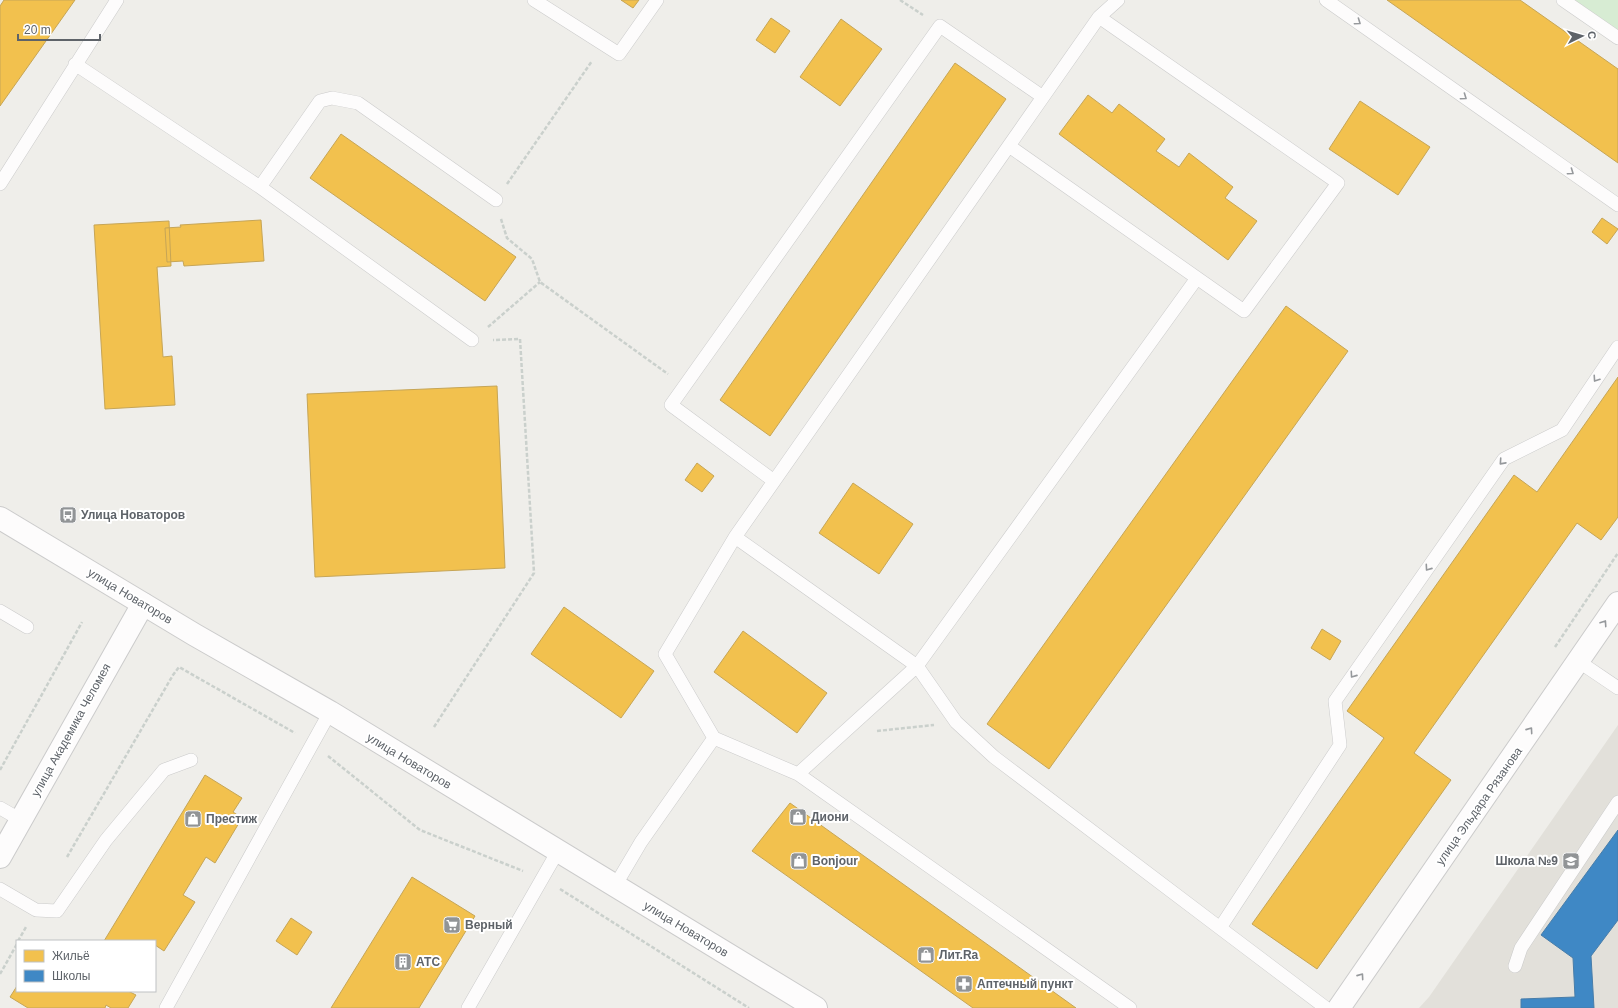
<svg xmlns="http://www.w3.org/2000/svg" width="1618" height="1008" font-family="Helvetica,sans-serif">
  <rect width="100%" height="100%" fill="#efeeea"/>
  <path fill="#e2e0da" d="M1618 725V1008H1419L1429 997Z"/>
  <path fill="#d7ecd3" d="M1574 0H1618V31Z"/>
  <path fill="#f2c14e" stroke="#c6a556" d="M4 0H75L0 106V6Z
    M621 0H639L633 8Z
    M1387 0H1520L1618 69V163Z
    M771 18 790 31 775 53 756 40Z
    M841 19 882 49 840 106 800 77Z
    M955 63 1006 99 770 436 720 400Z
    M1088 95 1112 113 1119 104 1165 139 1156 151 1179 167 1189 153 1233 187 1225 198 1257 221 1228 260 1059 134Z
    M1360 101 1430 147 1398 195 1329 149Z
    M341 134 516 257 485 301 310 178Z
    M1602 218 1618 229 1607 244 1592 232Z
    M261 220 264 261 184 266 183 261 167 262 165 228 181 227 180 225Z
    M169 221 171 266 157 267 163 357 172 356 175 405 105 409 94 225Z
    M1286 306 1348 351 1049 769 987 724Z
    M1618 377V517L1601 540 1577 523 1414 753 1451 780 1317 969 1252 924 1384 738 1347 711 1514 475 1537 492Z
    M497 386 505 568 315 577 307 394Z
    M697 463 714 476 702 492 685 480Z
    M853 483 913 524 879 574 819 533Z
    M564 607 654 671 621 718 531 654Z
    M1322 629 1341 641 1330 660 1311 648Z
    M743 631 827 693 797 733 714 672Z
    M205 775 242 798 233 812 242 818 215 863 206 857 183 895 195 902 164 951 155 945V941H104Z
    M790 803 1076 1008H973L752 851Z
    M412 877 475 916 419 1008H331Z
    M291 918 312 932 297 955 276 941Z
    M17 986V991H128L136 995 128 1008H111L106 1005 105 1008H28L10 997Z"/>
  <path fill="#3f88c5" stroke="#487da9" d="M1618 830V920L1591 956 1594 1008H1521V999L1575 997 1573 958 1541 935Z"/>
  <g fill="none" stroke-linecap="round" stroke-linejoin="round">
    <defs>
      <path id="lane" d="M534 0 619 54 657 0
        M1326 0 1618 205
        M1563 0 1618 38
        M1099 17 1118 0
        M75 64 260 187 472 340
        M0 184 117 0
        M260 187 320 101 332 98 358 103 496 200
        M774 481 671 405 940 26 1043 97
        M735 537 917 666 1197 278
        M0 611 27 627
        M1578 661 1618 688
        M714 738 798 774 1130 1008
        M798 774 917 666 956 722 994 757 1220 928
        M0 808 21 820
        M615 886 641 842 714 738 665 654 735 537 1099 17 1338 183 1244 311 1009 146
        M0 889 36 910 57 911 106 840 164 770 191 760
        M1515 966 1521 948 1618 802
        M166 1008 330 712
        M468 1008 558 851
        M1326 1008 1220 928 1340 745 1335 701 1504 459 1562 430 1618 347"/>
      <path id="street" d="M0 857 143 604
        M1339 1008 1618 603"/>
      <path id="secondary" d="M0 518 195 635 330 712 816 1008"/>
    </defs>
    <use href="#lane" stroke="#cbcbcb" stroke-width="14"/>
    <use href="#street" stroke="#cbcbcb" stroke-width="24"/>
    <use href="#secondary" stroke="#cbcbcb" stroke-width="24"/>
    <path stroke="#cad0cc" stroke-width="2.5" stroke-dasharray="4 2" stroke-linecap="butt" d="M900 0 923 15
      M507 184 592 61
      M501 219 507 238 532 259 540 282 668 374
      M488 327 540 282
      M1555 647 1618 553
      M434 727 534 573 520 339 493 340
      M877 731 934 725
      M328 756 420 830 523 871
      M0 770 82 622
      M67 857 173 675 179 667 295 733
      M560 889 749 1008
      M18 941 26 927
      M0 974 17 944"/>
    <use href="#lane" stroke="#fdfcfc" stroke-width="13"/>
    <use href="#street" stroke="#fdfcfc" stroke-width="22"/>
    <use href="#secondary" stroke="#fdfcfc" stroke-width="22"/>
  </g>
  <defs><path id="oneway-chevron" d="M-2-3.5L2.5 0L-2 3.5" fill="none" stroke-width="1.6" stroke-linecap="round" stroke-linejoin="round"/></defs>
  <g stroke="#96999c">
    <use href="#oneway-chevron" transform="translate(1358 22) rotate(35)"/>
    <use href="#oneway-chevron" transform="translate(1464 97) rotate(35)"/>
    <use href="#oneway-chevron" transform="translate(1571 172) rotate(35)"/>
    <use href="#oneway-chevron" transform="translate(1596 379) rotate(124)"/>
    <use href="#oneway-chevron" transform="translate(1502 462) rotate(132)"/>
    <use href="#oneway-chevron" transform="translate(1428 568) rotate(125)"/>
    <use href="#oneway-chevron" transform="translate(1604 623) rotate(-56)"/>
    <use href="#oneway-chevron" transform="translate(1353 675) rotate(125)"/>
    <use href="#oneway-chevron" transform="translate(1530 730) rotate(-55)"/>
    <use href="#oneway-chevron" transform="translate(1361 976) rotate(-55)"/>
  </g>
  <defs>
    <symbol id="bus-square" viewBox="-11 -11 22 22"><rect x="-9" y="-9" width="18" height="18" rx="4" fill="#919496" stroke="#fff"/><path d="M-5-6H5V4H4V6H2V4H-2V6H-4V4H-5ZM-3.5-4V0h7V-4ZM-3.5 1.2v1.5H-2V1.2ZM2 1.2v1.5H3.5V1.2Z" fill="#fff"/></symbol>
    <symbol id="shop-square" viewBox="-11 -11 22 22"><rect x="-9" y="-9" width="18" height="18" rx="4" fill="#919496" stroke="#fff"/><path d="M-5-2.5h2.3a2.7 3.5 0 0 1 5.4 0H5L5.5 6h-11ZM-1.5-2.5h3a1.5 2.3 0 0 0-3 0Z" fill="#fff"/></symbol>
    <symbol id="school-square" viewBox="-11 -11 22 22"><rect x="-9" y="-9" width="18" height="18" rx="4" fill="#919496" stroke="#fff"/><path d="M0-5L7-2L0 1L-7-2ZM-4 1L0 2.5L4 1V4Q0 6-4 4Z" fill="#fff"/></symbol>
    <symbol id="supermarket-square" viewBox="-11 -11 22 22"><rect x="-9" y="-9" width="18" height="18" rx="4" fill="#919496" stroke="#fff"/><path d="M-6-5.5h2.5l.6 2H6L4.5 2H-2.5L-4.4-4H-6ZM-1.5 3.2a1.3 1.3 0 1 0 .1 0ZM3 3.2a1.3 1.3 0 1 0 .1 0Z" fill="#fff"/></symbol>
    <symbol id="building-square" viewBox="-11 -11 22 22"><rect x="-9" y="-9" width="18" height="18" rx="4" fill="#919496" stroke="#fff"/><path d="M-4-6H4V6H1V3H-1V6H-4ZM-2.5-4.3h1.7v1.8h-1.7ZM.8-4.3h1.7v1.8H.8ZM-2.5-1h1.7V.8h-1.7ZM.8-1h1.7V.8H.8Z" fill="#fff"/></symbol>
    <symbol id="pharmacy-square" viewBox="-11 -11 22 22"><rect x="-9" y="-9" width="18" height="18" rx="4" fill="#919496" stroke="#fff"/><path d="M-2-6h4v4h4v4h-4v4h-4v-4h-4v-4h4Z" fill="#fff"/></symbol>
  </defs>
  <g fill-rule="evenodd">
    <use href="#bus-square" x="58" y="505" width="20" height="20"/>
    <use href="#shop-square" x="788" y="807" width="20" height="20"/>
    <use href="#shop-square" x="183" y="809" width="20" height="20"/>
    <use href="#shop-square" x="789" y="851" width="20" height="20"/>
    <use href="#school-square" x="1561" y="851" width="20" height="20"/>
    <use href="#supermarket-square" x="442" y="915" width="20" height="20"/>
    <use href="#shop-square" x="916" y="945" width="20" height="20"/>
    <use href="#building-square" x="393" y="952" width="20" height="20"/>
    <use href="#pharmacy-square" x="954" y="974" width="20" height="20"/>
  </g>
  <g text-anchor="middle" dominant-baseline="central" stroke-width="4" stroke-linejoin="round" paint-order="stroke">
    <g font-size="12" font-weight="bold" fill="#5e6369" stroke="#fff" text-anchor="start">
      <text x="81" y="515">Улица Новаторов</text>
      <text x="811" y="817">Диони</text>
      <text x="206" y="819">Престиж</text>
      <text x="812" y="861">Bonjour</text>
      <text x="1558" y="861" text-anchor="end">Школа №9</text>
      <text x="465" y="925">Верный</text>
      <text x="939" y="955">Лит.Ra</text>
      <text x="416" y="962">АТС</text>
      <text x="977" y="984">Аптечный пункт</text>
    </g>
    <g font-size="12" fill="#5e6369" stroke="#fff">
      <text transform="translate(130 596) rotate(31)">улица Новаторов</text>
      <text transform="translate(71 730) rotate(-61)">улица Академика Челомея</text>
      <text transform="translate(409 761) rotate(31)">улица Новаторов</text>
      <text transform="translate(1479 806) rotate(-55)">улица Эльдара Рязанова</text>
      <text transform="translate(686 929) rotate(31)">улица Новаторов</text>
    </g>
  </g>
  <rect x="16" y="940" width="140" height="52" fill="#ffffff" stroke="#bfc1c3"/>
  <rect x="24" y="950" width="20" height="12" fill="#f2c14e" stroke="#bfc1c3"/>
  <text x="52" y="960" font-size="12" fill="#5e6369">Жильё</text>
  <rect x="24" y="970" width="20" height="12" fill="#3f88c5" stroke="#bfc1c3"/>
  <text x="52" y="980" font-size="12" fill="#5e6369">Школы</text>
  <g transform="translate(1582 36) rotate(85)" stroke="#ffffff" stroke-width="3" paint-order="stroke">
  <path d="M0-3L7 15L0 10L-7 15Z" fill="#5e6369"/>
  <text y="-6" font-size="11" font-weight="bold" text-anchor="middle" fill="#5e6369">С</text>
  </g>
  <path d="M18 34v6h82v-6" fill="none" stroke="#5e6369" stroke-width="2"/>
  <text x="24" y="34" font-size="12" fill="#5e6369" stroke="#ffffff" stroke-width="3" paint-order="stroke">20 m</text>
</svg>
